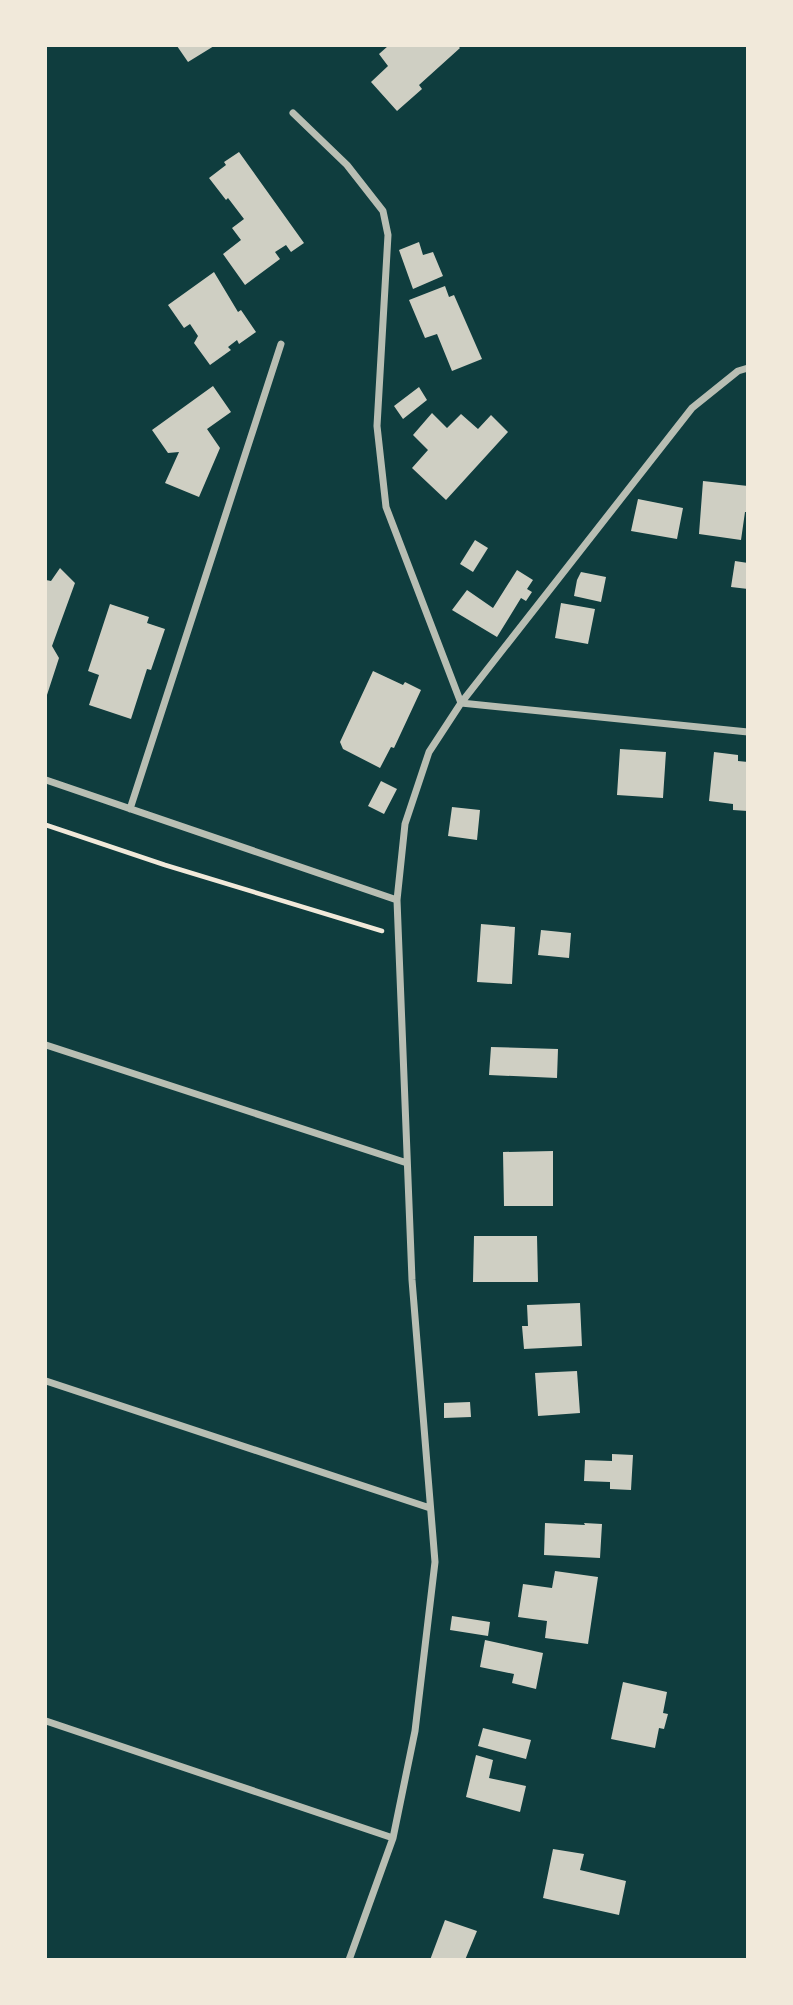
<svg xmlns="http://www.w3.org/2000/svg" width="793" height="2005" font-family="'Fira Sans',sans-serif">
  <rect width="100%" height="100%" fill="#0f3d3e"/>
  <path fill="#cfcfc3" d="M177 46H214L188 62Z
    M388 46H458L460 48 419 85 422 89 397 111 371 82 388 66 379 54Z
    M239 152 304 243 291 252 286 245 275 252 280 259 245 285 223 254 241 240 232 228 244 219 228 198 226 200 209 178 226 165 224 162Z
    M419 242 423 255 433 252 443 276 413 289 399 250Z
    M214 272 238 312 241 310 256 332 239 344 237 340 228 347 231 350 210 365 194 343 198 336 190 324 184 328 168 305Z
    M445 286 449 297 454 295 482 359 452 371 437 334 425 338 409 300Z
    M213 386 231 412 207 429 220 448 199 497 165 483 179 452 168 453 152 430Z
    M419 387 427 400 403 419 394 406Z
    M432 413 447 428 461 414 478 429 491 415 508 432 446 500 412 468 428 450 413 435Z
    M703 481 748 486V512H745L741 540 699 534Z
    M638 499 683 508 677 539 631 531Z
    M475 540 488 548 473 572 460 564Z
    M735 561 748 563V589L731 587Z
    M60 568 75 583 52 646 59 658 46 698V580L51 581Z
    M517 570 533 580 527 589 532 592 526 601 521 598 497 637 452 610 467 590 493 608Z
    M581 572 606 577 601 602 574 596 577 580Z
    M561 603 595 609 588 644 555 638Z
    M110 604 149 617 147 623 165 629 151 670 147 669 131 719 89 705 99 675 88 671Z
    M373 671 403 685 405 682 421 690 394 748 391 747 380 768 343 749 340 742Z
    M620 749 666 752 663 798 617 795Z
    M714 752 738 755V761L748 762V811L733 810V804L709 801Z
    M381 781 397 789 384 814 368 806Z
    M452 807 480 810 477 840 448 836Z
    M481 924 515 927 512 984 477 982Z
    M541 930 571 933 569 958 538 955Z
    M491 1047 558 1049 557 1078 489 1075Z
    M553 1151V1206H504L503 1152Z
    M474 1236H537L538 1282H473Z
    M580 1303 582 1346 524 1349 522 1326H528L527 1305Z
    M577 1371 580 1413 538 1416 535 1373Z
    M470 1402 471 1417 444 1418V1403Z
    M612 1454 633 1455 631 1490 610 1489V1482L584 1481 585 1460 612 1461Z
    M545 1523 585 1525 584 1523 602 1524 600 1558 544 1555Z
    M555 1571 598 1577 588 1644 545 1638 547 1621 518 1617 523 1584 552 1588Z
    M452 1616 490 1622 488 1636 450 1630Z
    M485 1640 543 1653 536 1689 512 1683 514 1674 480 1667Z
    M623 1682 667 1692 663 1713 668 1714 664 1729 659 1728 655 1748 611 1739Z
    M483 1728 531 1740 526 1759 478 1746Z
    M476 1755 493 1760 489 1778 526 1786 520 1812 466 1797Z
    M553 1849 584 1854 580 1870 626 1881 619 1915 543 1898Z
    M445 1920 477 1931 465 1960H430Z"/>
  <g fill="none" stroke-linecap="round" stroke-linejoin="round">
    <path stroke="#f1e9da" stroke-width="4.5" d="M46 825 165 865 382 931"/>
    <path stroke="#b8beb3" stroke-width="7" d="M293 113 347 165 383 211 388 235 377 426 386 507 461 703 748 732
      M46 780 397 900
      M130 809 281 344
      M46 1045 407 1163
      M46 1381 430 1508
      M46 1721 393 1838
      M349 1960 393 1838 415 1731 435 1562 412 1280 397 900 405 824 429 752 461 703 692 408 738 371 748 368"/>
  </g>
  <rect width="793" height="2005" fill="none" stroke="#f1e9da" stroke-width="94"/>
</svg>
